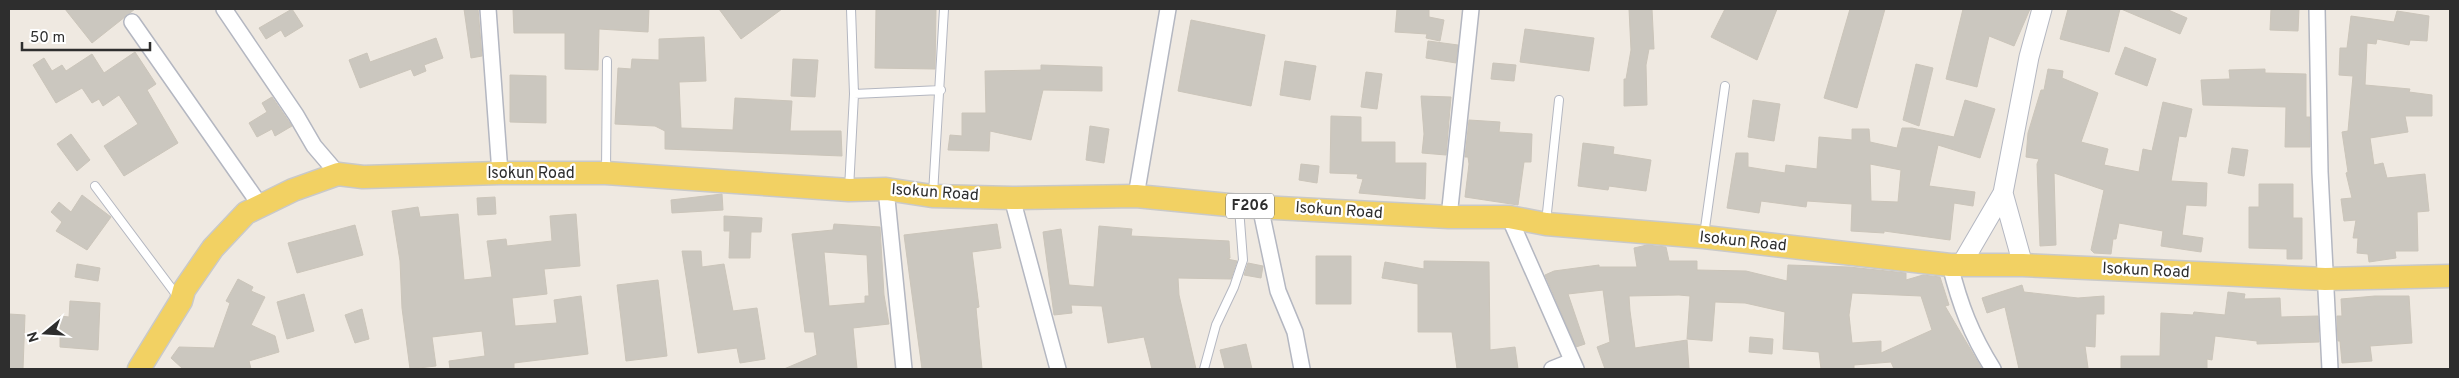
<svg xmlns="http://www.w3.org/2000/svg" width="2459" height="378" font-family="Overpass,sans-serif">
  <rect width="100%" height="100%" fill="#efe9e1"/>
  <path fill="#cbc7bf" stroke="#cbc5ba" fill-rule="evenodd" d="M65 9H135L92 43Z
    M292 9 303 26 285 37 281 30 266 39 259 28Z
    M464 9H478L482 56 471 58Z
    M513 9H649L648 32 599 29 598 70 565 69V33H514Z
    M719 9H782L741 39Z
    M876 9H936L935 69 875 68Z
    M1397 9H1429V17L1444 20 1440 41 1426 38 1427 34 1395 32Z
    M1629 9H1652L1654 49H1649L1646 65 1647 105 1624 106V79H1626L1631 50Z
    M1725 9H1777L1757 60 1711 37Z
    M1850 9H1885L1857 108 1824 98Z
    M1963 9H2030L2014 46 1989 36 1977 87 1946 79Z
    M2068 9H2120L2109 52 2060 39Z
    M2121 9H2166L2187 18 2180 34Z
    M2271 9H2299L2298 31 2270 30Z
    M2397 11 2429 16 2427 41 2410 40 2409 45 2377 39 2376 44 2367 43 2365 85 2410 89 2409 92 2432 95V116H2405L2408 132 2370 138 2374 165 2383 163 2387 178 2425 174 2429 211 2417 212 2418 251H2395L2396 258 2369 262 2368 254 2357 253 2358 238H2353L2356 220 2344 221 2341 199 2352 198 2346 173 2348 172 2342 132 2348 131 2353 76 2339 75 2340 48H2347L2351 16 2394 22Z
    M1191 20 1265 35 1251 106 1178 91Z
    M1525 29 1594 38 1589 71 1520 62Z
    M704 37 706 81 679 82 681 128 733 130 735 98 792 101 790 131H841L842 156 665 149V131L655 126 615 124 618 68 631 69 632 59 659 60V39Z
    M436 38 443 58 424 65 426 71 414 76 411 69 360 88 349 60 367 53 370 62Z
    M1428 41 1458 45 1456 63 1426 58Z
    M2125 47 2156 59 2147 86 2115 74Z
    M135 52 156 84 147 90 178 143 124 176 104 146 138 124 119 95 103 106 99 99 92 103 82 88 56 103 33 65 44 58 52 71 62 65 66 71 92 54 104 73Z
    M793 59 818 60 815 97 791 96Z
    M1285 61 1316 66 1310 100 1280 95Z
    M1493 63 1516 65 1514 81 1491 79Z
    M1916 64 1933 68 1919 126 1903 120Z
    M1041 65 1102 67V91L1043 90 1031 140 990 131 989 151 948 150 950 135 962 136V113H986L985 71 1041 70Z
    M2048 69 2063 71 2062 78 2098 93 2081 142 2108 149 2104 165 2139 172 2143 149 2152 151 2163 102 2192 109 2186 137 2179 136 2171 181 2207 183 2206 206 2186 205 2182 235 2203 238 2201 252 2161 246 2163 231 2119 223 2116 239H2113L2111 254 2094 253 2091 250 2104 190 2054 173 2056 245 2040 246 2037 164 2039 159 2026 157 2028 133 2041 90H2044Z
    M2265 69V73L2306 74V117H2310V147H2285L2286 107 2203 105 2201 80 2230 79 2229 70Z
    M1366 72 1382 74 1377 109 1361 107Z
    M510 75 546 76V123L510 122Z
    M1421 96 1451 97 1446 155 1422 153 1424 134Z
    M272 97 292 126 275 136 272 129 257 137 249 123 267 112 262 103Z
    M1753 100 1780 104 1774 141 1748 137Z
    M1965 100 1995 109 1980 158 1938 145 1929 186 1975 192 1973 206 1954 203 1950 240 1884 231V233L1851 231 1852 204 1807 201 1806 207 1761 201 1759 213 1727 208 1736 153H1748V167L1785 173 1786 165 1817 169 1819 137 1852 140V129H1869L1870 142 1897 148 1902 128H1912L1954 137ZM1870 164 1901 170 1898 202 1871 201Z
    M1331 116 1361 117V142H1395V163H1426L1425 199 1359 193 1363 179 1357 178 1358 174 1330 173Z
    M1469 120 1500 122 1499 132 1532 134 1531 162H1524L1518 205 1465 197 1469 164 1468 157H1465Z
    M1090 126 1109 129 1104 163 1086 160Z
    M71 134 90 160 77 171 57 144Z
    M1583 143 1614 147 1613 154 1651 160 1646 191 1609 186 1608 190 1578 186Z
    M2232 148 2248 150 2244 176 2228 173Z
    M1301 164 1319 166 1317 183 1299 180Z
    M2259 184H2293V218H2302V259H2287V249L2249 248V207H2259Z
    M722 194 723 210 672 213 671 200Z
    M82 195 111 217 87 250 56 231 62 222 51 212 59 202 71 212Z
    M495 197 496 214 478 215 477 198Z
    M418 207 420 217 458 214 464 280 492 277 487 241 506 239 507 246 552 241 550 216 576 214 580 266 544 269 547 294 512 298 515 326 557 323 554 300 581 296 588 354 514 363V369H450L449 361 485 356 482 331 432 337 436 366 410 369 402 308 400 261 392 211Z
    M724 216 762 218 761 232H751L750 258H729L730 231H724Z
    M834 224 880 227 884 295 889 324 853 328 857 369H784L817 355 814 332H805L792 234 833 230ZM824 252 867 255 869 296H865V303L829 306Z
    M997 224 1001 248 972 252 979 307 976 308 982 369H922L904 235Z
    M355 225 363 255 297 273 288 243Z
    M1099 226 1132 229 1131 236 1229 241 1230 258 1227 259 1237 261 1231 279 1178 278 1179 295 1196 369H1152L1144 337 1108 343 1102 306 1071 305 1072 313 1054 315 1043 232 1061 229 1069 285 1094 287Z
    M1647 245 1666 247 1669 261H1697V270L1746 271 1787 281 1788 265 1849 267 1906 273V280L1923 275 1940 277 1949 305 1945 306 1982 369H1894L1891 362 1854 365V369H1821L1819 352 1783 349 1785 312 1745 303 1715 302 1712 341 1687 339 1690 296 1679 295 1629 296 1630 311 1635 348 1687 340 1689 369H1605L1597 347 1610 342 1603 290 1568 294 1585 344 1576 347 1545 275 1554 271 1599 265V267H1637L1634 248ZM1852 293 1921 296 1932 330 1881 353V341L1852 343 1849 315Z
    M682 251H701L702 267 724 264 733 311 757 308 765 359 740 363 737 348 698 353Z
    M1316 256H1351V304H1316Z
    M1424 261 1489 262 1490 350 1515 347 1518 369H1457L1452 332H1418V284L1382 278 1385 262 1424 269Z
    M1248 263 1263 266 1261 278 1244 275Z
    M77 264 100 268 98 281 75 277Z
    M238 279 253 287 251 291 265 297 251 325 275 336 279 352 249 361 251 369H183L171 358 179 347 214 348 230 303 226 301Z
    M658 280 667 356 626 361 617 285Z
    M2022 285 2024 292 2078 298 2104 296V314H2096L2095 347 2085 346 2088 368 2019 369 2005 307 1987 313 1982 298Z
    M2228 292 2245 294 2244 299 2280 298 2281 317 2318 316 2319 342 2257 344V341L2215 336 2212 360 2207 359V369H2121V356H2160L2161 313 2193 315 2194 312 2225 315Z
    M304 294 314 331 287 339 277 302Z
    M2375 296H2409L2412 343 2370 346 2372 361 2342 363 2340 341H2338L2337 316H2342L2341 299Z
    M70 301 100 303 98 350 60 347V316L69 317Z
    M362 309 369 339 355 343 345 315Z
    M9 314 25 315 23 369H9Z
    M1750 337 1773 339 1772 354 1749 352Z
    M1246 344 1252 369H1225L1220 350Z"/>
  <g fill="none" stroke-linecap="round" stroke-linejoin="round">
    <defs>
      <path id="service" d="M854 94 941 90
        M606 171 607 61
        M95 186 178 297
        M849 189 854 94 851 9
        M933 194 944 9
        M1546 222 1559 100
        M1704 235 1725 86
        M1204 369 1216 325 1234 287 1243 260 1239 208"/>
      <path id="minor" d="M224 9 296 115 314 146 338 174
        M488 9 500 173
        M2317 9 2320 172 2330 369
        M132 22 260 205
        M886 189 904 369
        M1136 196 1168 9
        M1012 198 1058 369
        M1260 206 1278 291 1295 332 1302 369
        M1449 217 1471 9
        M1509 217 1576 369
        M1950 265C1960 305 1971 334 1993 369
        M1552 369 1572 361"/>
      <path id="tertiary" d="M2003 193 2023 265
        M1961 265 2003 193 2029 57 2042 9"/>
      <path id="primary" d="M139 369 181 301 184 290 213 248 246 213 293 190 338 174 363 177 500 173H606L849 190 886 189 932 196 1012 198 1136 196 1239 206 1449 217H1509L1546 224 1704 237 1950 265H2023L2325 279 2450 276"/>
    </defs>
    <use href="#service" stroke="#b4b7c1" stroke-width="10"/>
    <use href="#minor" stroke="#b4b7c1" stroke-width="18"/>
    <use href="#tertiary" stroke="#b4b7c1" stroke-width="21"/>
    <use href="#primary" stroke="#c9c9c9" stroke-width="25"/>
    <use href="#service" stroke="#fff" stroke-width="8"/>
    <use href="#minor" stroke="#fff" stroke-width="15"/>
    <use href="#tertiary" stroke="#fff" stroke-width="19"/>
    <use href="#primary" stroke="#f2d163" stroke-width="22"/>
  </g>
  <g text-anchor="middle" dominant-baseline="central" stroke-width="4.5" stroke-linejoin="round" paint-order="stroke">
    <rect fill="#fff" stroke="#6d6d6d" stroke-width="1" x="1226" y="193.5" width="48" height="25" rx="4"/>
    <g font-size="15" font-weight="bold" fill="#2e2e2e">
      <text x="1250" y="206">F206</text>
    </g>
    <g font-size="16" fill="#2e2e2e" stroke="#fff">
      <text x="531" y="174">Isokun Road</text>
      <text transform="translate(935 193) rotate(4)">Isokun Road</text>
      <text transform="translate(1339 211) rotate(4)">Isokun Road</text>
      <text transform="translate(1743 242) rotate(6)">Isokun Road</text>
      <text transform="translate(2146 271) rotate(3)">Isokun Road</text>
    </g>
  </g>
  <rect width="2459" height="378" fill="none" stroke="#2e2e2e" stroke-width="20"/>
  <g transform="translate(45 333) rotate(252)" stroke="#ffffff" stroke-width="4" paint-order="stroke">
  <path d="M0-4L9 19L0 12L-9 19Z" fill="#2e2e2e"/>
  <text y="-8" font-size="14" font-weight="bold" text-anchor="middle" fill="#2e2e2e">N</text>
  </g>
  <path d="M22 42v8h128v-8" fill="none" stroke="#2e2e2e" stroke-width="2.5"/>
  <text x="30" y="42" font-size="15" fill="#2e2e2e" stroke="#ffffff" stroke-width="4" paint-order="stroke">50 m</text>
</svg>
